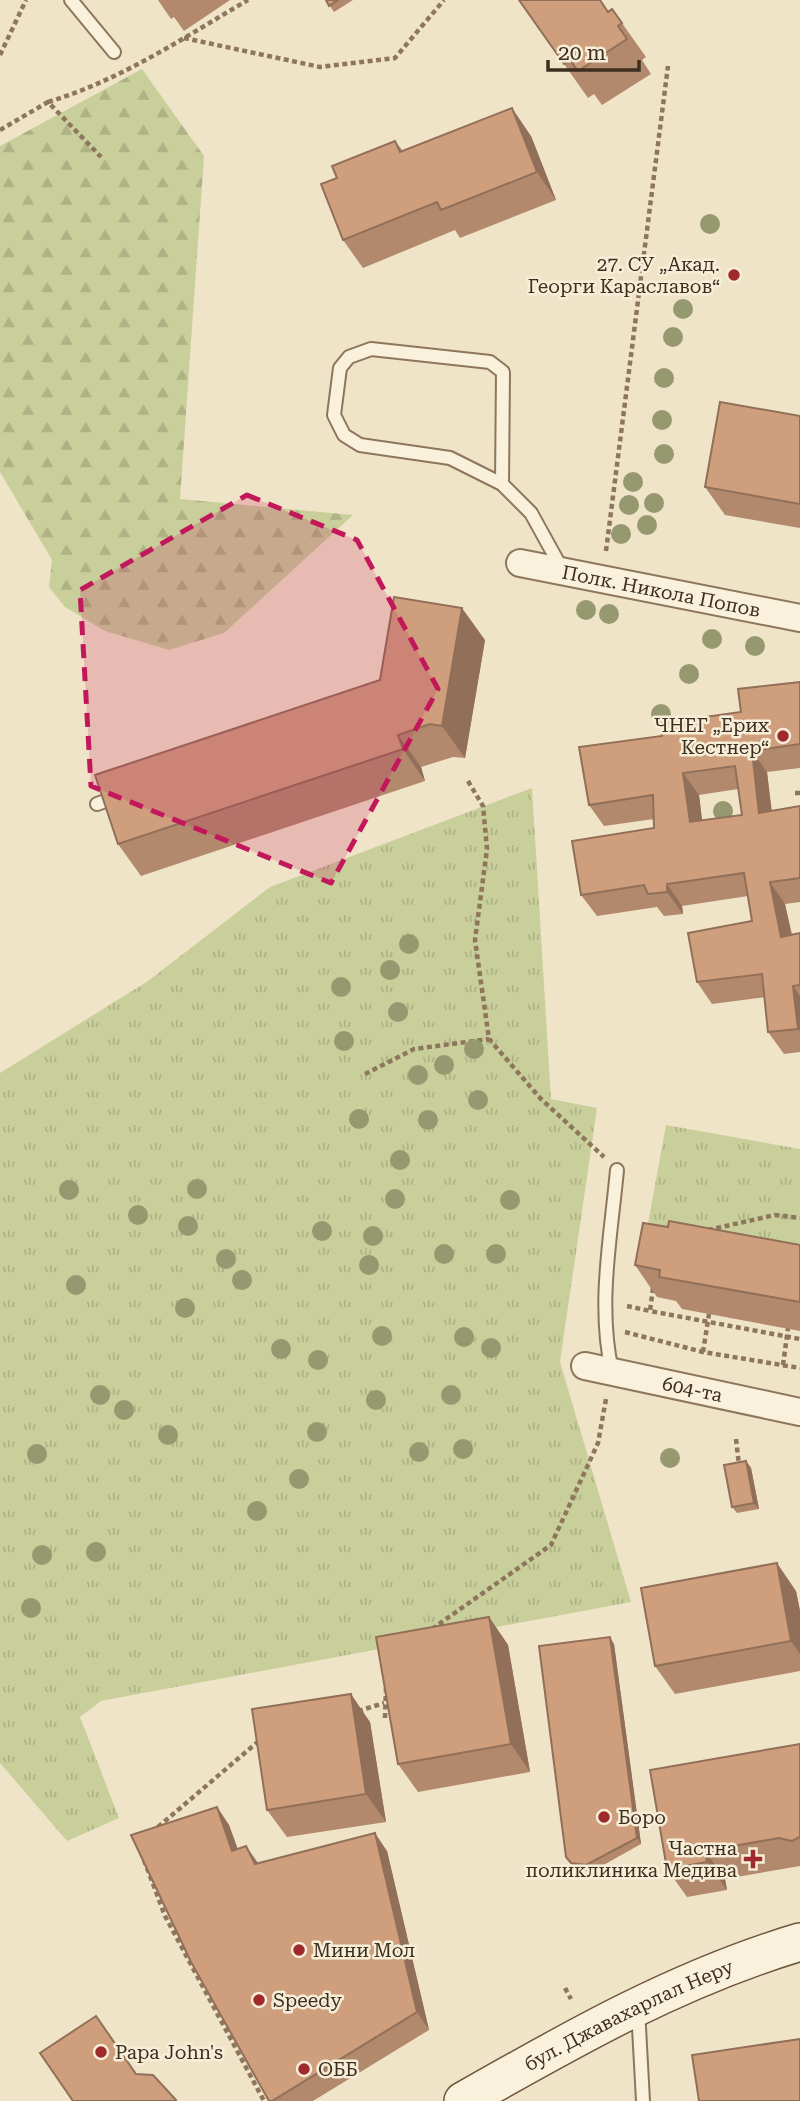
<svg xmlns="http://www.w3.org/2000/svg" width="800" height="2101" font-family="'Roboto Serif',serif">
  <defs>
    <pattern id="grass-tufts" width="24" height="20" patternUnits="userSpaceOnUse" patternTransform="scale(1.75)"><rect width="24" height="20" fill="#c9cf9b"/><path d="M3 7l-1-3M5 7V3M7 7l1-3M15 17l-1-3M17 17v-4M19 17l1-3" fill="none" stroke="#aeb285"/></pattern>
    <pattern id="forest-firs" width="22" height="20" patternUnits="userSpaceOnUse" patternTransform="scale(1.75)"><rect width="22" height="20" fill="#c9cf9b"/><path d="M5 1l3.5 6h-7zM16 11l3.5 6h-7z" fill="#aeb285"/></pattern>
  </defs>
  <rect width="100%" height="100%" fill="#f0e4c8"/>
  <path fill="url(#grass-tufts)" d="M532 788 551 1099 597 1108 560 1362 631 1602 101 1701 80 1717 119 1818 67 1841 0 1763V1073L148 981 270 887Z
    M666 1125 800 1149V1268L645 1240Z"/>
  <path fill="url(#forest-firs)" d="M142 69 204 156 180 499 353 515 224 633 169 650 105 631 65 607 49 587 52 560 0 472V146Z"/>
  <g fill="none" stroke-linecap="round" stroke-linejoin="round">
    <defs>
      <path id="lane" d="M71 0 114 52
        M502 484 503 372 490 362 371 349 349 357 340 368 334 415 344 435 360 445 450 458 502 484 531 513 563 571
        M97 804 117 797
        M612 1371C597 1305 611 1236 617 1170
        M638 2009 643 2101"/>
      <g id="street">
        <path id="s1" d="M520 563 800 618"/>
        <path id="s2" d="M585 1366 800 1412"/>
      </g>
      <g id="secondary">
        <path id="s3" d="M463 2101C572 2039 679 1978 800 1942"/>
      </g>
    </defs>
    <use href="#lane" stroke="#8d765c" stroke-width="16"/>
    <use href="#street" stroke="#8d765c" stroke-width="30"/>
    <use href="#secondary" stroke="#6f573f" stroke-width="40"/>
    <path stroke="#8d765c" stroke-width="4.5" stroke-dasharray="5 3.5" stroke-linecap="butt" d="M184 38 320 67 395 58 444 0
      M0 55 26 0
      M48 102C121 80 183 38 248 0
      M0 130 48 102 101 157
      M606 551 668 66
      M468 781 483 806 487 849 475 940 489 1039 541 1099 604 1157
      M795 793H800
      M365 1074 414 1049 489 1039
      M708 1230 775 1215 800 1218
      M653 1288 650 1311 800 1339
      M627 1306 650 1311
      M625 1332 703 1352 800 1368
      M703 1352 709 1314
      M783 1365 788 1328
      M736 1439 739 1465
      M432 1629 551 1545 598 1443 606 1399
      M358 1711 384 1703
      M385 1718 386 1688
      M158 1827 260 1740
      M138 1844 165 1916 264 2101
      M565 1988 571 1999"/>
    <use href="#lane" stroke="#faf1dc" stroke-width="12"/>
    <use href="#street" stroke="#faf1dc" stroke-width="26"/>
    <use href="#secondary" stroke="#faf1dc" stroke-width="37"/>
  </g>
  <g fill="#96986f">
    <circle cx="710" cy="224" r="10"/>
    <circle cx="683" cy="309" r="10"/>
    <circle cx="673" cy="337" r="10"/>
    <circle cx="664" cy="378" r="10"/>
    <circle cx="662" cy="420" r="10"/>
    <circle cx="664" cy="454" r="10"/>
    <circle cx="633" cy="482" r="10"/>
    <circle cx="654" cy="503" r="10"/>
    <circle cx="629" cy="505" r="10"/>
    <circle cx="647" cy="525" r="10"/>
    <circle cx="621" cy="534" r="10"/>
    <circle cx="586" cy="610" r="10"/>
    <circle cx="609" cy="614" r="10"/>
    <circle cx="712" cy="639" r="10"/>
    <circle cx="755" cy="646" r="10"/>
    <circle cx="689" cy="674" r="10"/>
    <circle cx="661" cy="714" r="10"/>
    <circle cx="723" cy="811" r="10"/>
    <circle cx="409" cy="944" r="10"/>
    <circle cx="390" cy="970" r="10"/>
    <circle cx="341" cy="987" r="10"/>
    <circle cx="398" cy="1012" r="10"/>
    <circle cx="344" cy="1041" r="10"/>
    <circle cx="474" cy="1049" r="10"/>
    <circle cx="444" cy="1065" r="10"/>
    <circle cx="418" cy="1075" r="10"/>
    <circle cx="478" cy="1100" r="10"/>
    <circle cx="359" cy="1119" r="10"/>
    <circle cx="428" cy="1120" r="10"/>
    <circle cx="400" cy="1160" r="10"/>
    <circle cx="197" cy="1189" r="10"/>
    <circle cx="69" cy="1190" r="10"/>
    <circle cx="395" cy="1199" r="10"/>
    <circle cx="510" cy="1200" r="10"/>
    <circle cx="138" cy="1215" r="10"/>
    <circle cx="188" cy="1226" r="10"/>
    <circle cx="322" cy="1231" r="10"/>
    <circle cx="373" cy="1236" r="10"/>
    <circle cx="444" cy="1254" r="10"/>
    <circle cx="496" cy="1254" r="10"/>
    <circle cx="226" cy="1259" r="10"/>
    <circle cx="369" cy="1265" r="10"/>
    <circle cx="242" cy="1280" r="10"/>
    <circle cx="76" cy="1285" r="10"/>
    <circle cx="185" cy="1308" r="10"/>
    <circle cx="382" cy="1336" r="10"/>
    <circle cx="464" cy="1337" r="10"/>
    <circle cx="491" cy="1348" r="10"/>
    <circle cx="281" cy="1349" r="10"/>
    <circle cx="318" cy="1360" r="10"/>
    <circle cx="100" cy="1395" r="10"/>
    <circle cx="451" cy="1395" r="10"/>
    <circle cx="376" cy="1400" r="10"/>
    <circle cx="124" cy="1410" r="10"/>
    <circle cx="317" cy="1432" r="10"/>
    <circle cx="168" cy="1435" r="10"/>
    <circle cx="463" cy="1449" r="10"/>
    <circle cx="419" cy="1452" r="10"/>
    <circle cx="37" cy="1454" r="10"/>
    <circle cx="670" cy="1458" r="10"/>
    <circle cx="299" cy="1479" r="10"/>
    <circle cx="257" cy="1511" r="10"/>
    <circle cx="96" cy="1552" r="10"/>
    <circle cx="42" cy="1555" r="10"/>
    <circle cx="31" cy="1608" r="10"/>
  </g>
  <path fill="#b2896c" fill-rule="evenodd" d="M158 0H230L184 31 174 17 171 19Z
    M326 0H353L334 12Z
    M519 0 608 12 612 9 646 57 642 60 651 74 602 105 594 94 588 98Z
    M531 136 556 200 460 238 455 230 363 268 343 240 337 178 395 141 403 151Z
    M800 416V528L725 515 705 487Z
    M485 640 465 758 453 757 421 767 425 781 141 876 118 844 380 680Z
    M800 682V768L767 772 772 811 800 806V902L785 904 792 934 800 933V1052L784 1054 768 1032 765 997 712 1004 697 982 752 921 748 896 682 906 683 914 664 916 657 907 597 916 581 895 654 828V819L604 826 589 805 662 736 741 712ZM738 789 742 815 702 820 699 795Z
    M668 1227 800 1245V1331L682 1309 676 1301 657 1297 635 1265Z
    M746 1461 751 1468 759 1509 737 1513 732 1507Z
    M796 1591 800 1611V1671L675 1694 655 1666Z
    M489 1617 508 1645 530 1772 418 1792 398 1764Z
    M614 1644 641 1844 591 1872 575 1869 566 1857Z
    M370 1722 386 1822 287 1837 267 1810Z
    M800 1744V1866L725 1879 727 1890 687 1897 667 1869Z
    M217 1807 229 1825 238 1849 258 1863 387 1851 429 2030 313 2101H269Z"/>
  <path fill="#916f58" d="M512 108 531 136 556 200 537 172Z
    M462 608 485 640 465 758 442 726Z
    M398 735 421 767 425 781 403 749Z
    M752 751 767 772 774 835 759 813Z
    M683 773 699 795 705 844 690 822Z
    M770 882 785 904 796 958 781 937Z
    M667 884 682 906 683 914 667 892Z
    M793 986 800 996V1031L798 1029Z
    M746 1461 751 1468 759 1509 754 1503Z
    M777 1563 796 1591 800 1611V1654L791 1641Z
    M489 1617 508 1645 530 1772 511 1744Z
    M610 1637 614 1644 641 1844 637 1838Z
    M351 1694 370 1722 386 1822 366 1794Z
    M217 1807 229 1825 244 1868 232 1851Z
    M375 1833 387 1851 429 2030 417 2012Z
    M246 1846 258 1863 255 1864Z
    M705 1851 725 1879 727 1890 707 1862Z"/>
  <path fill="#cf9f7d" stroke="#916f58" stroke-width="2" fill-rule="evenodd" d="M326 0H338L329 6Z
    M519 0H600L608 12 612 9 622 23 618 26 627 39 578 71 570 60 564 64Z
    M512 108 537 172 441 210 437 202 343 240 321 184 337 178 332 166 395 141 400 152Z
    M720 402 800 416V504L705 487Z
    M394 597 462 608 442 726 430 724 398 735 403 749 118 844 95 775 380 680Z
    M800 682V744L752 751 759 813 800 806V878L770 882 781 937 800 933V985L793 986 798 1029 768 1032 762 974 697 982 688 933 752 921 744 873 667 884V892L648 894 644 885 581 895 572 841 654 828 653 795 589 805 579 747 662 736 661 723 741 712 738 689ZM735 766 742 815 690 822 683 773Z
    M669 1221 800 1245V1302L659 1277 660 1270 635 1265 643 1223 668 1227Z
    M746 1461 754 1503 732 1507 724 1465Z
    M777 1563 791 1641 655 1666 641 1588Z
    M489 1617 511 1744 398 1764 376 1637Z
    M610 1637 637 1838 586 1865 571 1863 566 1857 539 1646Z
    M351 1694 366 1794 267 1810 252 1709Z
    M800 1744V1837L792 1841 779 1838 705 1851 707 1862 667 1869 650 1770Z
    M217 1807 232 1851 246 1846 255 1864 375 1833 417 2012 272 2101H269L191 1962 131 1835Z
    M96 2016 136 2074 153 2075 176 2100 175 2101H73L40 2053Z
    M800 2039V2101H699L692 2055Z"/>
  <path fill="#c2185b" fill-opacity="0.2" stroke="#c2185b" stroke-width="5" stroke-dasharray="14 9" stroke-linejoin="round" d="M247 495 357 540 438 689 331 883 91 786 80 590Z"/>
  <g fill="#9e2a2b" stroke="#f7eed8" stroke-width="2.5">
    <circle cx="734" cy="275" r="7"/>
    <circle cx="783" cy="736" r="7"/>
    <circle cx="604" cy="1817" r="7"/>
    <path d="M749.5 1848.5h7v7h7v7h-7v7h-7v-7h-7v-7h7z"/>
    <circle cx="299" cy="1950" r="7"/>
    <circle cx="259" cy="2000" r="7"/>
    <circle cx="101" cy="2052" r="7"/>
    <circle cx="304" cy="2069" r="7"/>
  </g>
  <g text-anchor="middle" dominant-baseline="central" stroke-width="5" stroke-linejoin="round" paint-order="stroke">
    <g font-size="19" fill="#3d2e20" stroke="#f7eed8" text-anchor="start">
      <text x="720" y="264" text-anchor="end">27. СУ „Акад.<tspan x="720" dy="22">Георги Караславов“</tspan></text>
      <text x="769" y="725" text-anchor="end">ЧНЕГ „Ерих<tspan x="769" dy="22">Кестнер“</tspan></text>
      <text x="618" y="1817">Боро</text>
      <text x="737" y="1848" text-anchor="end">Частна<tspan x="737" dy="22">поликлиника Медива</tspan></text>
      <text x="313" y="1950">Мини Мол</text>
      <text x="273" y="2000">Speedy</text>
      <text x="115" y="2052">Papa John's</text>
      <text x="318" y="2069">ОББ</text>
    </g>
    <g font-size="19" fill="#3d2e20" stroke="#f7eed8">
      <text stroke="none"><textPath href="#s1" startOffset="144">Полк. Никола Попов</textPath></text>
      <text stroke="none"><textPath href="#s2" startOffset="110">604-та</textPath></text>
      <text stroke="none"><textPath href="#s3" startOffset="187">бул. Джавахарлал Неру</textPath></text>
    </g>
  </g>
  <path d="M548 60v10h91v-10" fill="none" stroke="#3d2e20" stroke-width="3.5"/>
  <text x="558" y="60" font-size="21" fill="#3d2e20" stroke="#f7eed8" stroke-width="5" paint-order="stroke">20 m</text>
</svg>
